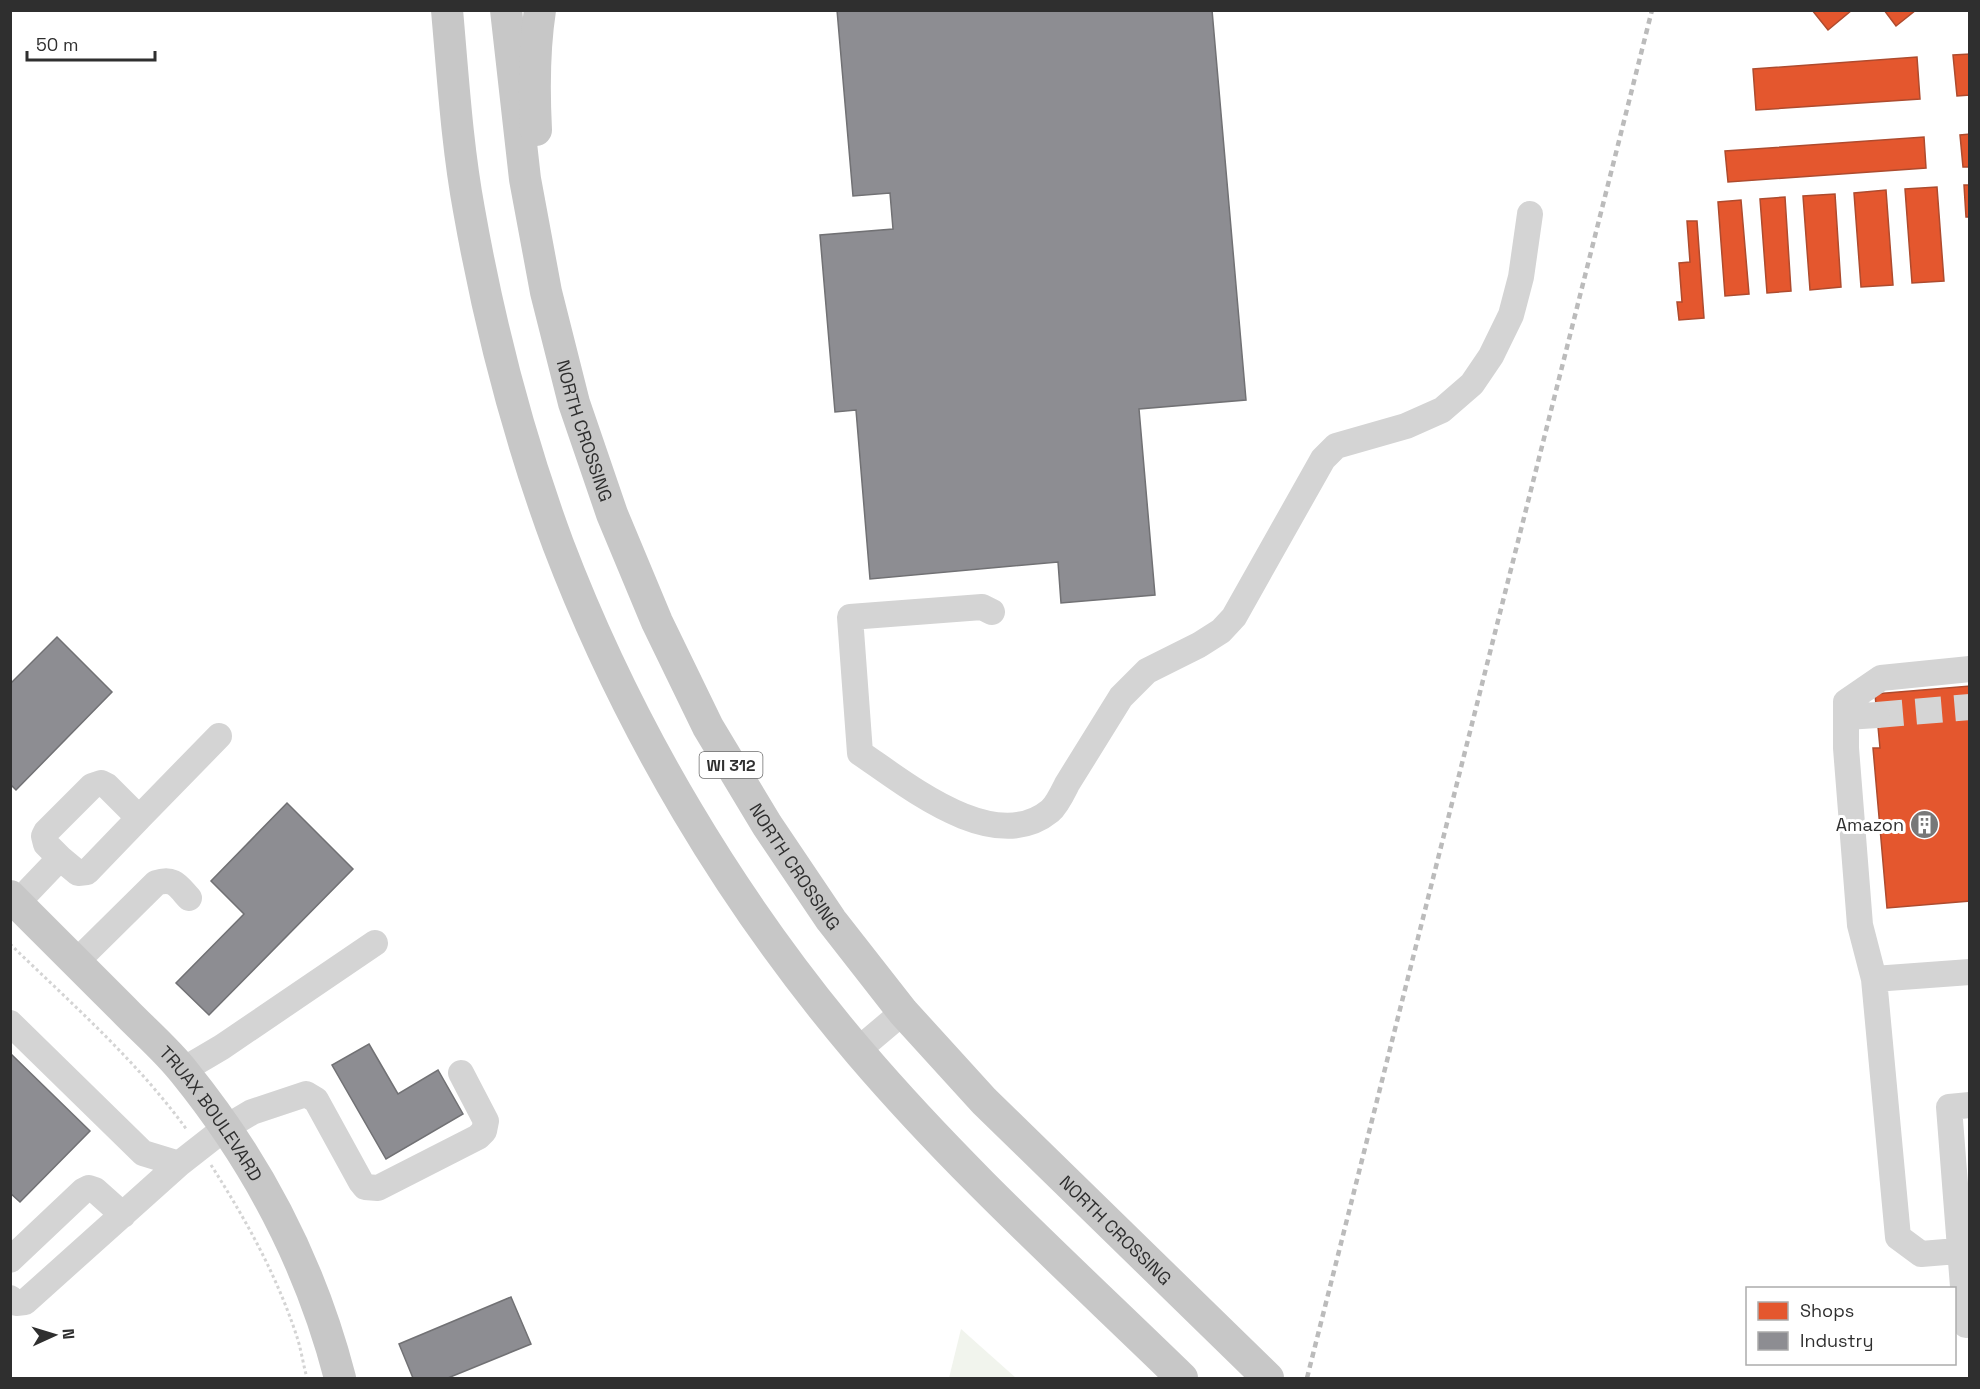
<svg xmlns="http://www.w3.org/2000/svg" width="1980" height="1389" font-family="'Space Grotesk',sans-serif">
  <rect width="100%" height="100%" fill="#fff"/>
  <path fill="#f1f4ed" d="M961 1329 1016 1378H949Z"/>
  <path fill="#e4572e" stroke="#ae4b2e" stroke-width="1.5" d="M1812 10H1852L1828 30Z
    M1884 10H1916L1896 26Z
    M1970 54V95L1957 96 1953 55Z
    M1917 57 1920 99 1756 110 1753 69Z
    M1970 134V167H1963L1960 135Z
    M1924 137 1926 168 1728 182 1725 151Z
    M1964 185H1970V217H1966Z
    M1937 187 1944 281 1912 283 1905 189Z
    M1886 190 1893 285 1861 287 1854 193Z
    M1835 194 1841 287 1810 290 1803 196Z
    M1785 197 1791 291 1767 293 1760 199Z
    M1741 200 1749 294 1725 296 1718 202Z
    M1687 221H1697L1704 318 1679 320 1677 302H1682L1679 263 1690 262Z
    M1970 686V901L1887 908 1873 748H1880L1875 694Z"/>
  <path fill="#8d8d92" stroke="#717174" stroke-width="1.5" d="M837 10H1212L1246 400 1139 409 1155 595 1061 603 1058 562 870 579 856 410 835 412 820 235 893 229 890 193 853 196Z
    M57 637 112 692 16 790 10 784V684Z
    M287 803 353 869 209 1015 176 983 244 914 211 881Z
    M369 1044 398 1094 438 1070 463 1114 386 1159 332 1065Z
    M10 1053 90 1131 20 1202 10 1193Z
    M511 1297 531 1344 448 1378H413L399 1344Z"/>
  <g fill="none" stroke-linecap="round" stroke-linejoin="round">
    <path stroke="#d5d5d5" stroke-width="26" stroke-dasharray="26 13" stroke-linecap="butt" d="M1877 715 1970 707"/>
    <path stroke="#d4d4d4" stroke-width="3" stroke-dasharray="3 3" stroke-linecap="butt" d="M10 944C72 1004 137 1061 187 1130
      M211 1165C245 1218 276 1274 296 1334 301 1348 303 1364 307 1378"/>
    <path stroke="#d4d4d4" stroke-width="26" d="M992 612 982 607 850 617 860 753C906 784 994 857 1050 811 1057 805 1063 792 1067 784 1085 755 1103 726 1121 697L1147 671 1199 645 1221 631 1234 617 1323 459 1336 446 1406 426 1442 410 1472 384 1491 356 1511 315 1521 277 1530 214
      M1970 669 1881 678 1846 702V748L1860 925 1874 979 1898 1237 1921 1254 1970 1250
      M1846 717 1877 715
      M139 818 219 736
      M17 903 60 858 46 844 44 836 46 832 92 786 101 783 107 786 139 818 87 872 78 873 60 858
      M76 962 156 883C174 877 178 886 189 898
      M1874 979 1970 972
      M10 1023 143 1153 179 1164 25 1302 16 1303 10 1298
      M858 1050 903 1012
      M183 1070 222 1047 375 943
      M1970 1105 1949 1107 1966 1325 1970 1324
      M179 1164 225 1128 252 1112 306 1094 316 1100 361 1182 365 1187 378 1188 478 1137 484 1131 486 1121 461 1073
      M10 1260 83 1191 89 1188 95 1190 123 1215"/>
    <g stroke="#c7c7c7" stroke-width="32">
      <path d="M447 10C453 77 457 145 469 210 489 323 518 436 558 544 628 728 732 903 860 1053 959 1169 1073 1272 1182 1378"/>
      <path id="s1" d="M506 10 525 179 546 292 574 403 612 514 657 622 708 727 767 825 831 920 903 1012 984 1101 1268 1378"/>
      <path d="M536 130C534 91 534 49 540 10"/>
      <path id="s2" d="M10 896C48 934 86 972 123 1009 143 1030 166 1049 184 1072 257 1162 311 1266 340 1378"/>
    </g>
    <path stroke="#bbb" stroke-width="4.5" stroke-dasharray="6 4.5" stroke-linecap="butt" d="M1307 1378 1652 10"/>
  </g>
  <defs>
    <symbol id="building-disc" viewBox="-11 -11 22 22"><circle r="9.5" fill="#787878" stroke="#fff"/><path d="M-4-6H4V6H1V3H-1V6H-4ZM-2.5-4.3h1.7v1.8h-1.7ZM.8-4.3h1.7v1.8H.8ZM-2.5-1h1.7V.8h-1.7ZM.8-1h1.7V.8H.8Z" fill="#fff"/></symbol>
  </defs>
  <g fill-rule="evenodd">
    <use href="#building-disc" x="1908" y="808" width="33" height="33"/>
  </g>
  <g text-anchor="middle" dominant-baseline="central" stroke-width="6" stroke-linejoin="round" paint-order="stroke">
    <rect fill="#fff" stroke="#6d6d6d" stroke-width="1.5" x="699.5" y="752" width="63" height="26" rx="4.5"/>
    <g font-size="16" font-weight="bold" fill="#2f2f2f">
      <text x="731" y="765">WI 312</text>
    </g>
    <g font-size="18" fill="#2f2f2f" stroke="#fff">
      <text stroke="none"><textPath href="#s1" startOffset="429">NORTH CROSSING</textPath></text>
      <text stroke="none"><textPath href="#s1" startOffset="915">NORTH CROSSING</textPath></text>
      <text stroke="none"><textPath href="#s2" startOffset="297">TRUAX BOULEVARD</textPath></text>
      <text stroke="none"><textPath href="#s1" startOffset="1401">NORTH CROSSING</textPath></text>
    </g>
    <g font-size="18" fill="#2f2f2f" stroke="#fff" text-anchor="end">
      <text x="1904" y="824">Amazon</text>
    </g>
  </g>
  <rect width="1980" height="1389" fill="none" stroke="#2f2f2f" stroke-width="24"/>
  <rect x="1746" y="1287" width="210" height="78" fill="#ffffff" stroke="#acacac" stroke-width="1.5"/>
  <rect x="1758" y="1302" width="30" height="18" fill="#e4572e" stroke="#acacac" stroke-width="1.5"/>
  <text x="1800" y="1317" font-size="18" fill="#2f2f2f">Shops</text>
  <rect x="1758" y="1332" width="30" height="18" fill="#8d8d92" stroke="#acacac" stroke-width="1.5"/>
  <text x="1800" y="1347" font-size="18" fill="#2f2f2f">Industry</text>
  <g transform="translate(54 1335) rotate(86)" stroke="#ffffff" stroke-width="4.5" paint-order="stroke">
  <path d="M0-4.5L10 22L0 15L-10 22Z" fill="#2f2f2f"/>
  <text y="-9" font-size="16" font-weight="bold" text-anchor="middle" fill="#2f2f2f">N</text>
  </g>
  <path d="M27 51v9h128v-9" fill="none" stroke="#2f2f2f" stroke-width="3"/>
  <text x="36" y="51" font-size="18" fill="#2f2f2f" stroke="#ffffff" stroke-width="4.5" paint-order="stroke">50 m</text>
</svg>
